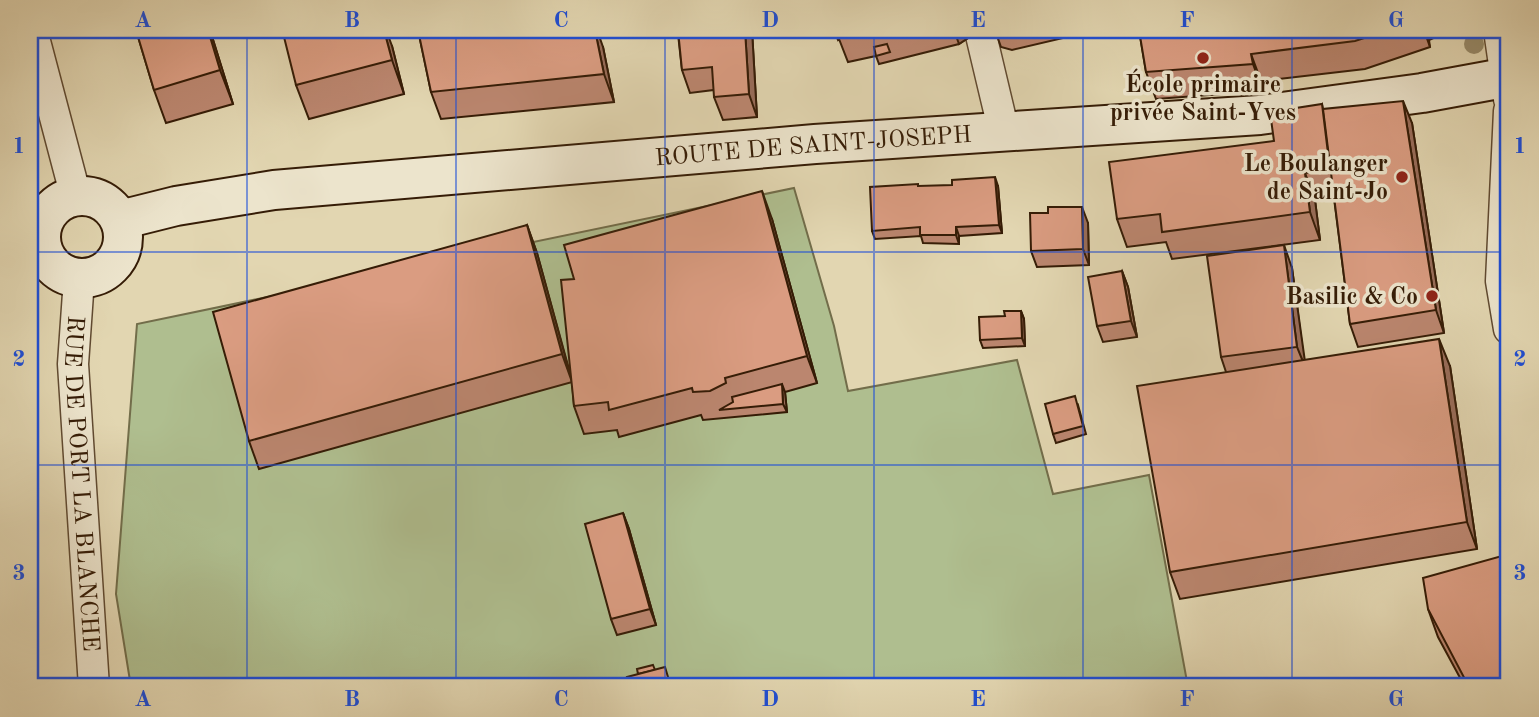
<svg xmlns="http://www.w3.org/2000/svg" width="1539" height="717" font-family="'Old Standard TT',serif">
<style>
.green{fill:#afbe8f;stroke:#726d4a;stroke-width:2}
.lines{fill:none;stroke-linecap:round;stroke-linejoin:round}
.street-casing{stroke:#604a31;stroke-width:33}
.secondary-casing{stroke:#351c06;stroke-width:42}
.street{stroke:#ece4cc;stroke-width:30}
.secondary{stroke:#ece4cc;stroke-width:38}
.tree{fill:#978b6a}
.wall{fill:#bb866f;stroke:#351c06;stroke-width:2}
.shaded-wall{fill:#996d5a;stroke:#351c06;stroke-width:2}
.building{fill:#da9c81;stroke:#351c06;stroke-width:2}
.grid{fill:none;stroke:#1d4ed8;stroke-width:2;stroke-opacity:0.55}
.poi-dot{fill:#8f2418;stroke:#ece4cc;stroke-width:2.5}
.labels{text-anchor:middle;stroke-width:7;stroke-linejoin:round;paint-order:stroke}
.poi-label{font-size:24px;font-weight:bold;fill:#351c06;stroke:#ece4cc;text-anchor:end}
.street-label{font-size:24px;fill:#351c06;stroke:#ece4cc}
.neatline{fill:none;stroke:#1d4ed8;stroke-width:2.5}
.grid-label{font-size:23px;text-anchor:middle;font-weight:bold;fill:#1d4ed8}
</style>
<rect width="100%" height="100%" fill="#e2d6b1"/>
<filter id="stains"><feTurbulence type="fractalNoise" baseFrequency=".00286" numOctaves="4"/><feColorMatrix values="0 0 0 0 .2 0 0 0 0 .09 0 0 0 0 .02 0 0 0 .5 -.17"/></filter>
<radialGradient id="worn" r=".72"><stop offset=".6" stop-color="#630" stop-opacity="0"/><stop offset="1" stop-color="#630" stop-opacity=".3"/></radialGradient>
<polygon class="green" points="794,188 834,326 848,391 1017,360 1053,494 1149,475 1188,687 131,687 116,594 137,324"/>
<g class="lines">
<g class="street-casing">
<g id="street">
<polyline points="32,30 76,197"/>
<polyline points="1499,30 1509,99"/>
<polyline points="980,31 1004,132"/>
<polyline points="1509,111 1501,281 1509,329"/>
<path id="s1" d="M79,279L73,364L94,687"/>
</g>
</g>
<g class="secondary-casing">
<g id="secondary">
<circle cx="82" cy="237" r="41"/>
<path id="s2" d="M120,220L176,206L274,190L815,144L1260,115L1422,93L1509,77"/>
</g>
</g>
<use href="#street" class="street"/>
<use href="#secondary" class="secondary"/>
</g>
<circle class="tree" cx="1474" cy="44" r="10"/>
<g class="wall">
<polygon points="136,30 210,30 233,104 166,123 154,90"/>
<polygon points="418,30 475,30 476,33 603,47 614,102 441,119 431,92"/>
<polygon points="669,30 752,30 757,117 723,120 714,97 714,90 690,93 682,70 678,34 671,34"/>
<polygon points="834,30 975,30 967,32 968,38 959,44 879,64 876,56 848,62 839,39 838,40"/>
<polygon points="995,30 1093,30 1093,31 1012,50 1001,47"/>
<polygon points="1139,30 1434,30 1436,37 1429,40 1430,47 1365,69 1261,81 1263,91 1156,99 1146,72"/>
<polygon points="392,46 404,94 309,119 296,85"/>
<polygon points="1322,104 1323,109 1412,123 1444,333 1358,347 1350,324 1334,198 1315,200 1320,240 1172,259 1166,242 1127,247 1117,219 1274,141"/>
<polygon points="919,186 998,186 1002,233 959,236 959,244 923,243 921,236 875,239 872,231"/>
<polygon points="1048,213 1088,223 1089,265 1037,267 1031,251"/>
<polygon points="772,219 817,383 785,392 787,412 703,420 701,415 619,437 617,430 584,434 574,406 572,382 259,469 249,441 527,225 537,253 572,380 574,279"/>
<polygon points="1292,268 1304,360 1450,366 1477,549 1180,599 1170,572 1226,372 1221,357"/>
<polygon points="1122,271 1128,287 1137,337 1103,342 1097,326"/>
<polygon points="1021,311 1024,319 1025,346 983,348 980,340 1005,316"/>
<polygon points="1078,405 1086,434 1056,443 1053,434"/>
<polygon points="623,513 629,529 656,625 617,635 611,619"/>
<polygon points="1428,609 1509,687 1465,687 1438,637"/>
</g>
<g class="shaded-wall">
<polygon points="208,30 210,30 233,104 220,70"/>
<polygon points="384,30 386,30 392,46 404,94 392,60"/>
<polygon points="595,30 597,30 603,47 614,102 604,74"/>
<polygon points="745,30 752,30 757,117 749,94"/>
<polygon points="954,30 966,30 968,38 959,44"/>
<polygon points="1424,30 1425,30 1430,47"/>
<polygon points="1251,54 1261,81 1263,91 1253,64"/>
<polygon points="1403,101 1412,123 1444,333 1436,310"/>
<polygon points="1305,173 1315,200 1320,240 1310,212"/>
<polygon points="995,177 998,186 1002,233 999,225"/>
<polygon points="762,191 772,219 817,383 807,356"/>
<polygon points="1082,207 1088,223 1089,265 1083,249"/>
<polygon points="527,225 537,253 572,382 562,354"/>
<polygon points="956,227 959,236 959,244 956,235"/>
<polygon points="1284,245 1292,268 1306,369 1297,347"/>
<polygon points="1122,271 1128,287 1137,337 1131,321"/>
<polygon points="1021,311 1024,319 1025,346 1022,338"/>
<polygon points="1439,339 1450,366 1477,549 1467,522"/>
<polygon points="782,384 785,392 787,412 783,404"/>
<polygon points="623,513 629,529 656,625 650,609"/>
</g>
<g class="building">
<polygon points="136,30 208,30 220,70 154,90"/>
<polygon points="313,30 384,30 392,60 296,85 284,37"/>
<polygon points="418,30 471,30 472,33 504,30 595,30 604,74 431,92"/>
<polygon points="678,30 745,30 749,94 714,97 712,67 682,70"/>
<polygon points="836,30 859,30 838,35"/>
<polygon points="882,30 896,30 883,33"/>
<polygon points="1139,30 1389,30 1355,41 1251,54 1253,64 1146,72"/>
<polygon points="887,44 890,52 876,56 874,47"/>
<polygon points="1403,101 1436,310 1350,324 1323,109"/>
<polygon points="1322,104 1330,170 1305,173 1310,212 1162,232 1160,214 1117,219 1109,162 1274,141 1270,112"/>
<polygon points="995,177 999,225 956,227 956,235 920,235 920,227 872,231 870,187 918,184 918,186 952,185 952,180"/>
<polygon points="762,191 807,356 725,378 726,383 710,391 693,392 692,388 609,410 608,402 574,406 561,280 574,279 564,245"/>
<polygon points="1048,207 1082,207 1083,249 1031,251 1030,213 1048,213"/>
<polygon points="527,225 562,354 249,441 213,312"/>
<polygon points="1284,245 1297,347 1221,357 1207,256"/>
<polygon points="1122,271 1131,321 1097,326 1088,277"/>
<polygon points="1004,311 1021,311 1022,338 980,340 979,317 1005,316"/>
<polygon points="1439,339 1467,522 1170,572 1137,386"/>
<polygon points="782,384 783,404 719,410 733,402 732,397"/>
<polygon points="1075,396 1083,426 1053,434 1045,404"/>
<polygon points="623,513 650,609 611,619 585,524"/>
<polygon points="1509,554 1509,687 1469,687 1428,609 1423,578"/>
<polygon points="653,665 655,670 638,674 637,669"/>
<polygon points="665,667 671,687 630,687 627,677"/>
</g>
<path class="grid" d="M247,30V687M456,30V687M665,30V687M874,30V687M1083,30V687M1292,30V687M30,252H1509M30,465H1509"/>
<g class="poi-dot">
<circle cx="1203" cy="58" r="7"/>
<circle cx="1402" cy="177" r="7"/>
<circle cx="1432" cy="296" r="7"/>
</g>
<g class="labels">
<g class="poi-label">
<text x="1203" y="92" text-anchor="middle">École primaire<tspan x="1203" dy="28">privée Saint-Yves</tspan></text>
<text x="1388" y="171">Le Boulanger<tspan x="1388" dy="28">de Saint-Jo</tspan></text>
<text x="1418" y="304">Basilic &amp; Co</text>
</g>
<g class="street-label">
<text dy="8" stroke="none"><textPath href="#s2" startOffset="698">ROUTE DE SAINT-JOSEPH</textPath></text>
<text dy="8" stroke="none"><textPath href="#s1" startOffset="205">RUE DE PORT LA BLANCHE</textPath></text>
</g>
</g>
<rect width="1539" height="717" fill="none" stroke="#e2d6b1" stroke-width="77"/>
<rect x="38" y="38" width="1462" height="640" class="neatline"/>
<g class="grid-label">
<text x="143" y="27">A</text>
<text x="352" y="27">B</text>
<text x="561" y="27">C</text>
<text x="770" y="27">D</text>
<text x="978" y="27">E</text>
<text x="1187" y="27">F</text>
<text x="1396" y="27">G</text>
<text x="19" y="153">1</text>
<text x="1520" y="153">1</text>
<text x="19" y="366">2</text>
<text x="1520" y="366">2</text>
<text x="19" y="580">3</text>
<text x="1520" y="580">3</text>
<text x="143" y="706">A</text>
<text x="352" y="706">B</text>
<text x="561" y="706">C</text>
<text x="770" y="706">D</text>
<text x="978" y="706">E</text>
<text x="1187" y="706">F</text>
<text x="1396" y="706">G</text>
</g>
<rect width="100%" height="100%" filter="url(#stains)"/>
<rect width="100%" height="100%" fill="url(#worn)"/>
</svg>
